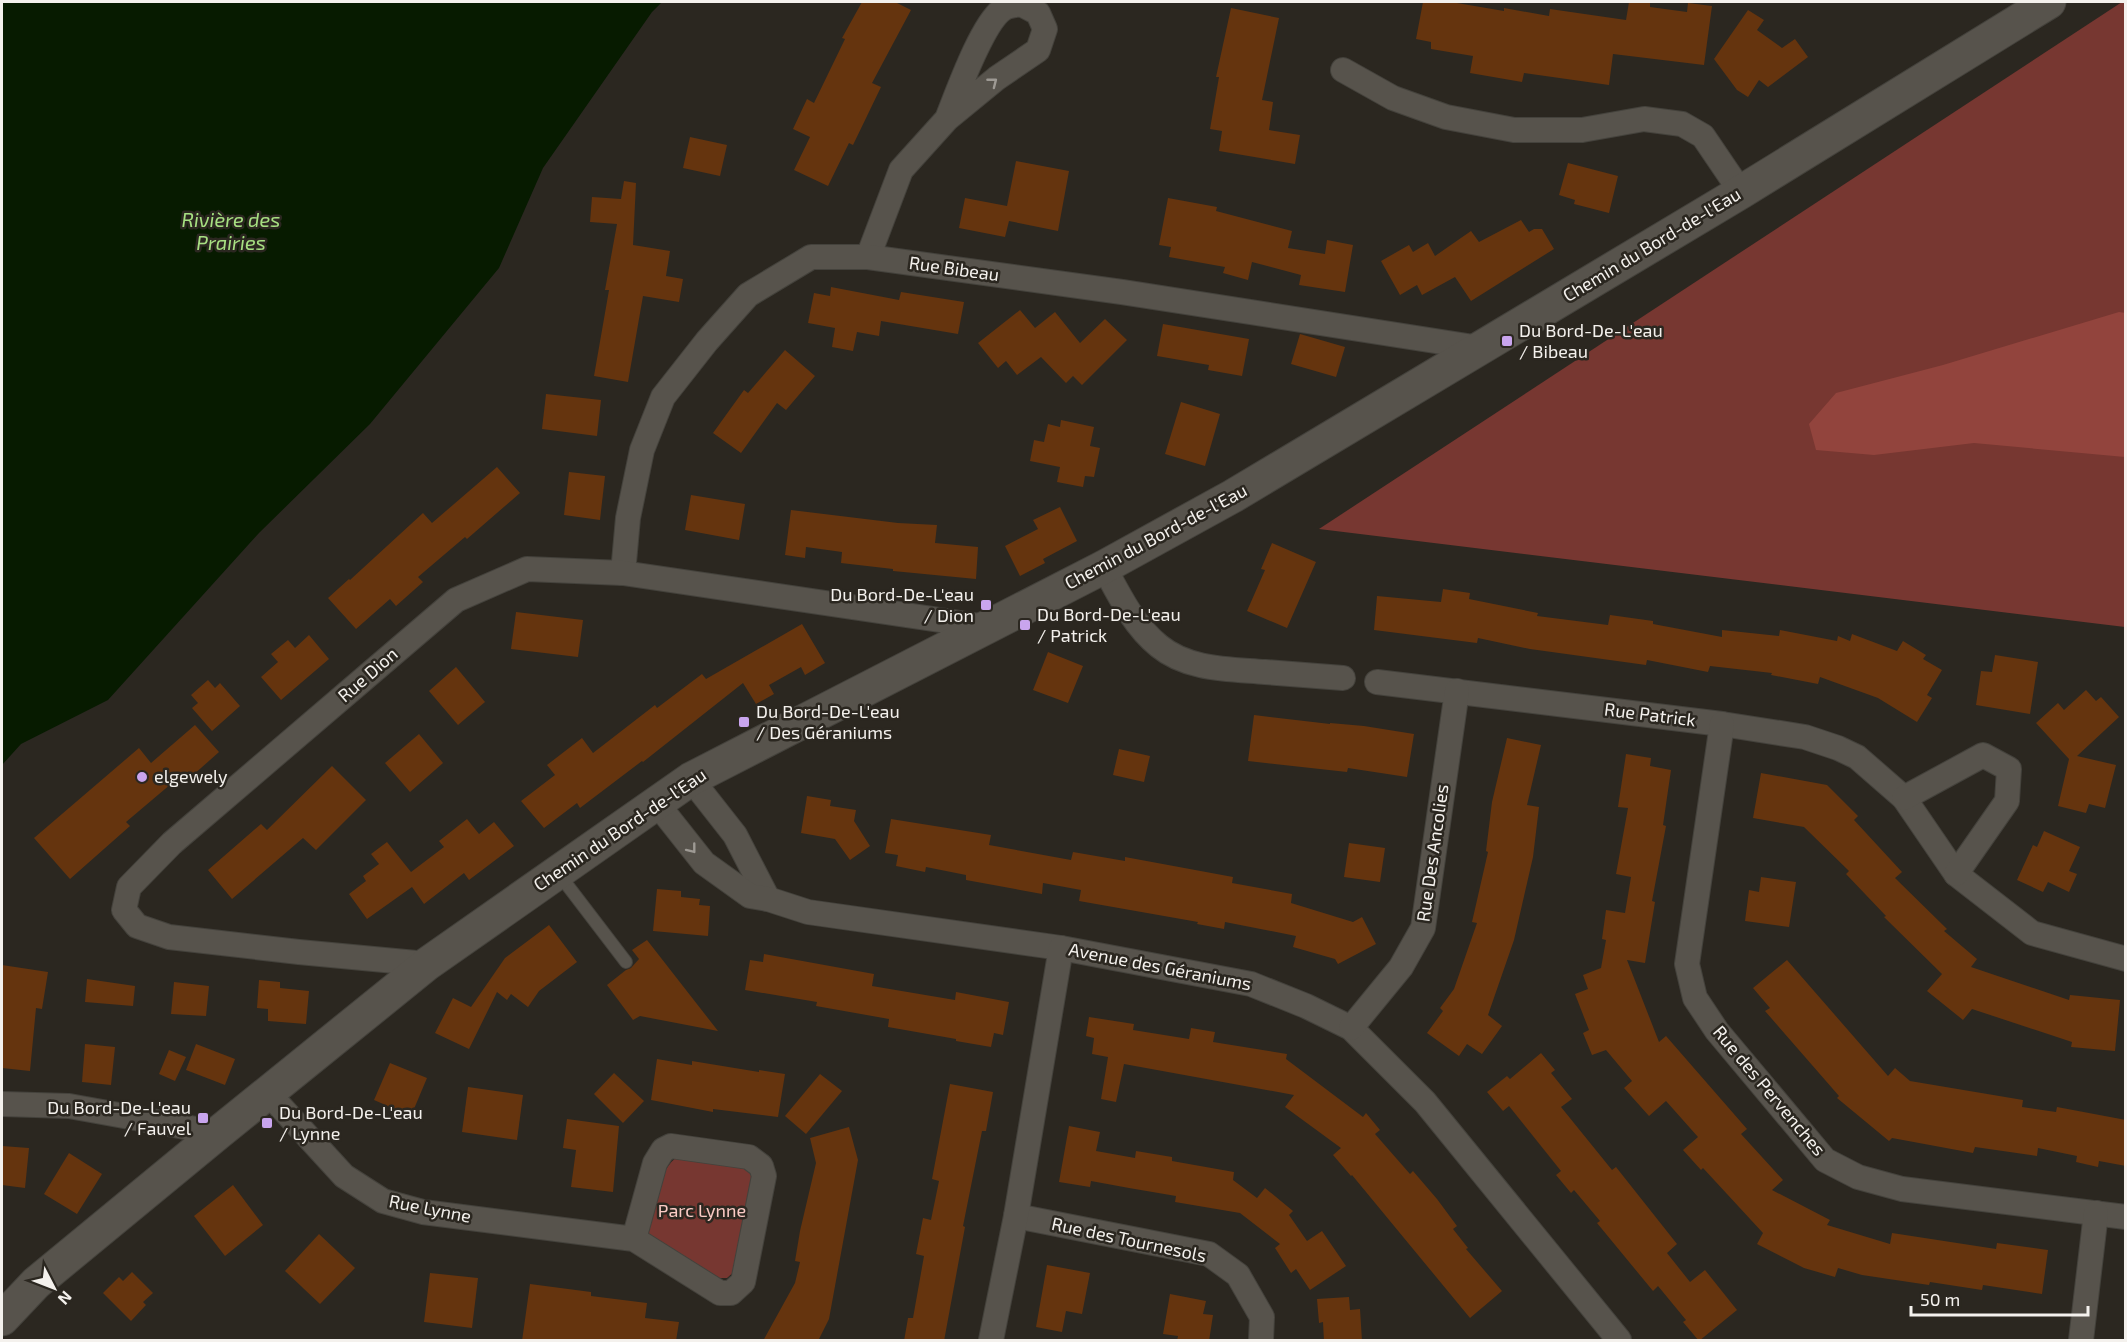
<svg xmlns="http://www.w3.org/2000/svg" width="2127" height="1342" font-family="'Exo 2',sans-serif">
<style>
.green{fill:#773731}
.forest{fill:#92443d}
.water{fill:#071b00}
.building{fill:#65340e}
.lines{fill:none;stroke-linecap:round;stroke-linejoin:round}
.lane-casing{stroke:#44423c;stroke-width:14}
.street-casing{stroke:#44423c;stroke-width:26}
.secondary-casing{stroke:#44423c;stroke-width:35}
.lane{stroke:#57534c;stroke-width:12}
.street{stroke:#57534c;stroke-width:24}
.secondary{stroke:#57534c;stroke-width:33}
.oneway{stroke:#9e9a94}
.poi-dot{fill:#c9a5ee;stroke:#2b2720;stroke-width:2}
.labels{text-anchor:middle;stroke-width:5;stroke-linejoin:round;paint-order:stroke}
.street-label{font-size:18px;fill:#f4f1ed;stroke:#2b2720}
.poi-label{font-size:18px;fill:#f4f1ed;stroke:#2b2720;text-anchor:start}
.park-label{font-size:18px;fill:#fbcbc5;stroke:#2b2720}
.water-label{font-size:20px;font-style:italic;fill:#a7e082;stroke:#2b2720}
</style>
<rect width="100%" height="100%" fill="#2b2720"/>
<g class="green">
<polygon points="2122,2 2125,2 2125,627 1319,529"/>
<path d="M678,1157L742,1166L751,1173L755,1181L737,1269L727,1278H718L646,1233C652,1213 659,1166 678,1157Z"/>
</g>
<polygon class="forest" points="2119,312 2126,313 2125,457 1974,443 1874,455 1816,450 1809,424 1836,393 1943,365"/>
<polygon class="water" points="2,2 662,2 652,12 543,168 499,268 370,424 259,533 108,700 21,744 2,765"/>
<g class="building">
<polygon points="862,2 895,2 911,10 872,83 881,87 853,145 849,143 828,186 794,170 810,137 793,129 807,99 814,103 845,39 842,38"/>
<polygon points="1423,2 1451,2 1504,11 1504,8 1549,16 1550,9 1626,20 1629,2 1650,2 1650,7 1687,12 1688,3 1712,6 1704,65 1613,54 1609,85 1524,73 1522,82 1470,73 1473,56 1431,49 1431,42 1416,39"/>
<polygon points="1231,8 1279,18 1262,100 1273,102 1269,130 1300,135 1295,164 1219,151 1222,131 1210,129 1219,77 1216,77"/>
<polygon points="1748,10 1764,20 1757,30 1782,48 1795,39 1808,57 1768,87 1759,80 1748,97 1737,90 1714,59"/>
<polygon points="690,137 727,145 720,176 683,168"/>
<polygon points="1016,161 1069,171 1058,231 1009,221 1005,237 959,228 965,198 1007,206"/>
<polygon points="1568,163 1618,176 1609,213 1574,204 1575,200 1559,195"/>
<polygon points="624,181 636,183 633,245 670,251 666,276 683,279 679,302 643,296 628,382 594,376 609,290 605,290 617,224 590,222 592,197 621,199"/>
<polygon points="1168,198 1217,207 1216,211 1292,231 1288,248 1325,254 1327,240 1353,245 1345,292 1299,285 1301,275 1252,262 1248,280 1223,273 1225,267 1169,257 1171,247 1159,245"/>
<polygon points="1521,220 1529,232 1534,229 1542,229 1554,249 1471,301 1455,277 1422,295 1417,285 1400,295 1381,261 1409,245 1413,252 1428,243 1435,256 1471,231 1479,242"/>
<polygon points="831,287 899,300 901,292 964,302 958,334 881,321 879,336 857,332 853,351 832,347 835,328 808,323 814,293 830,296"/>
<polygon points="1020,310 1035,328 1055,312 1080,343 1105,319 1127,340 1082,385 1073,376 1066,383 1041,357 1017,375 1006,361 998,368 978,343"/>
<polygon points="1163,324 1249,339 1242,376 1208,370 1209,365 1157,356"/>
<polygon points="1300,334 1345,347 1336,377 1291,364"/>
<polygon points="785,350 815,376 786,410 777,403 741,453 713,433 744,390 748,393"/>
<polygon points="546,394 601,400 597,436 542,429"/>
<polygon points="1181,402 1220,414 1205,466 1165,454"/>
<polygon points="1061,420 1094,427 1090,446 1100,448 1094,477 1085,476 1083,487 1057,482 1060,467 1030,461 1034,440 1044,442 1048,424 1060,427"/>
<polygon points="497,467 520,493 467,539 465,537 418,577 423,582 396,606 390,599 356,629 328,598 349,579 350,580 423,513 432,523"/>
<polygon points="569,472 605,476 600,520 564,515"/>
<polygon points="691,495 745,504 739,540 685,530"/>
<polygon points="1060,507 1077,541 1043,559 1045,563 1020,576 1005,546 1038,529 1033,520"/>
<polygon points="791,510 898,523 937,525 935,543 978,547 976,579 893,571 893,569 841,563 842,552 806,547 805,558 785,555"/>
<polygon points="1272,543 1316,562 1287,628 1247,611 1265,570 1261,569"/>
<polygon points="1443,589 1470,593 1469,599 1538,613 1537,616 1608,625 1610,615 1653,621 1653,624 1722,637 1722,630 1779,636 1780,630 1837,641 1838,636 1850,641 1852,634 1897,651 1903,641 1926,655 1923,659 1942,670 1927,695 1932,698 1917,722 1878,698 1820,677 1818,684 1771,675 1772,673 1710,666 1708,672 1647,660 1646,665 1530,649 1478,638 1477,643 1374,630 1377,596 1441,602"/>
<polygon points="516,612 583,620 578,657 511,649"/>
<polygon points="802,624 825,663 805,675 801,667 769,685 774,694 756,704 743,683 643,762 642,761 580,808 577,803 544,828 521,801 555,775 547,765 582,738 593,753 655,705 657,708 702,674 706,679"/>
<polygon points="309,635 329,659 281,700 261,677 278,662 271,654 288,640 295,648"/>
<polygon points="1048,652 1083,666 1068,703 1033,690"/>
<polygon points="1995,655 2038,662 2030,714 1976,705 1981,671 1992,672"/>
<polygon points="456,667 485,702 458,725 429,691"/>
<polygon points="208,680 215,688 220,683 240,706 212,731 192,708 198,703 191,695"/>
<polygon points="2086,690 2096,701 2101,697 2119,717 2077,756 2116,765 2105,808 2089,804 2086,813 2058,806 2069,759 2036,723 2058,703 2064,710"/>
<polygon points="1254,715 1330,724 1330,723 1364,726 1414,734 1407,777 1348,768 1347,772 1248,761"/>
<polygon points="195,725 219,752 183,784 178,778 126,822 130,826 70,879 34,838 139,748 151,763"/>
<polygon points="419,734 443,763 410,792 385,763"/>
<polygon points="1507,738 1541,745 1527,805 1539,807 1533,857 1514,940 1488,1015 1502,1026 1482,1054 1467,1044 1459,1056 1427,1033 1443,1011 1440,1008 1454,989 1477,923 1472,922 1488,852 1486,851 1492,802"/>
<polygon points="1119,749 1150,756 1144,782 1113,775"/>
<polygon points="1626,754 1651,758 1650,766 1671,770 1663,825 1666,826 1652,901 1655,902 1645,963 1627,960 1659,1042 1666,1036 1747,1129 1741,1134 1783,1180 1772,1190 1830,1220 1827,1225 1890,1244 1892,1233 1996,1249 1997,1243 2048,1250 2042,1294 1983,1285 1982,1290 1930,1282 1929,1285 1862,1275 1838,1268 1835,1277 1804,1268 1757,1244 1763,1233 1703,1168 1701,1170 1683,1150 1698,1137 1666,1101 1649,1116 1624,1088 1632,1081 1606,1050 1592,1055 1583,1033 1589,1030 1575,994 1588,989 1583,975 1601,968 1606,940 1602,939 1606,910 1625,913 1631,877 1616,874 1628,808 1618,807"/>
<polygon points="332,766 366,800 316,850 303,838 232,899 208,870 261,824 267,830"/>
<polygon points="1761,773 1827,785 1858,816 1854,820 1902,872 1895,878 1947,929 1944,931 1977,959 1971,967 2069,1000 2070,995 2120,1000 2115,1051 2071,1047 2072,1042 1972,1009 1963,1020 1927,991 1942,974 1884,917 1886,916 1846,874 1849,871 1804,827 1753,818"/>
<polygon points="807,796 831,800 830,806 856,810 854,821 870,846 850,860 835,839 801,833"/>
<polygon points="467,819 479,834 494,822 514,846 469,880 464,873 424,904 412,887 367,919 349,894 366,881 363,876 379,864 371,854 387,842 411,872 444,847 439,841"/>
<polygon points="891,819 991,835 989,845 1071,860 1073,852 1125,861 1125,857 1233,877 1232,883 1292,894 1291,903 1353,922 1362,917 1376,944 1338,964 1335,959 1293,947 1296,936 1225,922 1224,929 1197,924 1198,922 1079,901 1081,890 1043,883 1042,894 966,880 966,875 926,867 925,872 896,866 898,855 885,853"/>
<polygon points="2044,831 2080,847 2069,871 2077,874 2069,892 2048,882 2043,892 2017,880 2033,845 2037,847"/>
<polygon points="1349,843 1385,848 1380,882 1344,877"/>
<polygon points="1761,877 1796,882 1789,927 1745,921 1749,890 1759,892"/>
<polygon points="657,889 681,891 681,897 700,899 699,905 710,906 708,936 653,931"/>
<polygon points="549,925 577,962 539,991 528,1007 511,994 507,1000 497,992 469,1049 435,1033 453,998 471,1007 505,958"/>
<polygon points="647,940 718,1031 640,1016 633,1020 607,985 626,970 631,968 639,959 632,950"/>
<polygon points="764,954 874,974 872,986 955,1000 956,992 1009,1002 1003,1035 994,1033 991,1047 956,1041 956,1039 888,1027 889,1019 816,1006 817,1002 745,990 750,960 763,962"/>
<polygon points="1787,960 1888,1076 1895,1068 1910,1081 2023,1100 2022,1107 2056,1112 2057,1107 2126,1120 2126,1166 2099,1161 2098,1167 2076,1162 2077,1156 2038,1148 2037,1156 1975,1147 1973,1153 1892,1138 1889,1141 1837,1098 1839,1096 1765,1011 1770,1008 1753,988"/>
<polygon points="2,965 48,972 42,1009 36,1008 30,1071 2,1068"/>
<polygon points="87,979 135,986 133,1006 85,1002"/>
<polygon points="259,980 280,982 280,988 309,991 306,1024 268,1021 268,1009 257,1008"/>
<polygon points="174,982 209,986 206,1016 171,1014"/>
<polygon points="1089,1017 1134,1024 1133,1030 1189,1039 1191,1028 1215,1032 1213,1042 1287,1054 1286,1059 1363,1117 1366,1113 1380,1130 1375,1134 1410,1174 1413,1171 1437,1199 1457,1226 1453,1229 1468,1248 1466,1249 1502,1291 1470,1318 1352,1175 1351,1176 1333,1155 1341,1148 1285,1107 1294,1095 1124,1064 1116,1102 1101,1099 1108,1057 1092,1054 1094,1038 1086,1036"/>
<polygon points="85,1044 115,1047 111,1085 82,1082"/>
<polygon points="196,1044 235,1059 225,1085 186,1070"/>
<polygon points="169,1050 186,1057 175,1081 159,1074"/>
<polygon points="1541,1053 1555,1070 1551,1073 1572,1099 1561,1107 1612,1170 1616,1167 1677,1244 1667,1253 1690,1282 1705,1270 1737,1310 1699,1341 1683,1322 1686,1320 1658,1286 1653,1291 1597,1223 1600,1221 1574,1190 1571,1193 1556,1175 1561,1171 1509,1106 1503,1111 1487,1092 1507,1076 1510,1079"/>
<polygon points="657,1059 692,1065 692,1061 759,1072 759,1070 785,1074 778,1117 713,1109 713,1112 651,1100"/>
<polygon points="390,1063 427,1078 411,1116 374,1100"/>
<polygon points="614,1073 644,1101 623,1123 594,1094"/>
<polygon points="820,1074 842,1091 806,1134 785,1116"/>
<polygon points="950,1084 993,1092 986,1131 982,1131 963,1226 965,1227 944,1341 904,1341 908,1318 913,1318 924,1256 916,1254 923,1218 931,1220 939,1181 932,1179"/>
<polygon points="468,1087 523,1095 517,1140 462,1132"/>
<polygon points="567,1119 619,1126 613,1192 571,1187 576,1150 563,1148"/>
<polygon points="1069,1126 1100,1132 1096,1151 1135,1158 1136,1151 1172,1157 1172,1161 1234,1172 1233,1180 1257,1198 1265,1188 1293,1211 1289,1215 1307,1241 1322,1231 1346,1266 1310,1290 1296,1269 1291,1273 1275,1248 1280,1244 1240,1213 1175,1202 1176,1196 1129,1188 1091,1181 1090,1187 1059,1182"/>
<polygon points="849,1127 858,1160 829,1319 818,1341 763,1341 795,1283 800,1262 795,1261 800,1231 816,1163 810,1138"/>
<polygon points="2,1146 29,1148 25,1188 2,1185"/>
<polygon points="69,1153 102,1174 77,1214 44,1194"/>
<polygon points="233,1185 263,1225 225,1256 194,1216"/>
<polygon points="319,1234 355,1268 320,1304 285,1271"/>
<polygon points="1047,1265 1090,1273 1082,1314 1066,1311 1062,1332 1036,1327"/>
<polygon points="132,1272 153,1293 143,1302 146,1305 131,1321 103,1293 119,1277 123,1281"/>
<polygon points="430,1273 478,1278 472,1328 424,1322"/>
<polygon points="530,1284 591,1292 591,1296 647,1303 645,1318 679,1322 676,1341 522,1341"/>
<polygon points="1170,1294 1206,1301 1203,1314 1213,1315 1209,1341 1177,1341 1178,1336 1163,1334"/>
<polygon points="1349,1297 1350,1310 1360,1309 1362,1341 1324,1341 1323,1322 1319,1323 1317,1299"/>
</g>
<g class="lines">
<g class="lane-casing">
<polyline id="lane" points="558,873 626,962"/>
</g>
<g class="street-casing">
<g id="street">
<polyline points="1343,70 1393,98 1446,117 1514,130 1582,130 1644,119 1682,124 1703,136 1741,192"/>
<path d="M868,257L901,170L947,119L997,78L1038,50L1045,29L1038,13L1021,4C1016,5 1007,6 1003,9C982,23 957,94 947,119"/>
<path d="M1104,567C1119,595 1134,626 1159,646C1188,670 1229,669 1265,672C1291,674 1317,676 1343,678"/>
<polyline points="623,573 628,518 642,450 663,397 707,341 748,295 811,257 868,257 1122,292 1480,348"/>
<polyline points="1377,682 1722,724 1805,737 1838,748 1857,757 1904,798 1956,874 2032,933 2126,959"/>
<polyline points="1722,724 1687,964 1695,998 1717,1031 1825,1160 1858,1177 1902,1189 2126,1217"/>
<polyline points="691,779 735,835 768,899"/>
<polyline points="1904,798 1983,755 2009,769 2007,801 1956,874"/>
<polyline points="659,801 666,815 704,863 750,896 768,899 808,912 1061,948 1251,984 1306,1006 1351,1028 1425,1102 1619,1340"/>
<polyline points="427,964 299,952 169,937 137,926 124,910 129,887 172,843 456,600 527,569 623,573 987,627"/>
<polyline points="1351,1028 1401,967 1423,928 1457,691"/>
<polyline points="268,1093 344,1176 383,1201 423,1212 634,1239 720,1293 731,1293 743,1282 764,1176 761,1166 749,1157 671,1146 663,1150 655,1163 634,1239"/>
<polyline points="2,1104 69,1106 218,1133"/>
<polyline points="1016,1216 1209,1254 1238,1275 1262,1317 1261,1340"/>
<polyline points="991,1340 1016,1216 1061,948"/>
<polyline points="2081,1340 2096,1213"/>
</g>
</g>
<g class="secondary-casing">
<polyline id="secondary" points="2,1319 36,1283 218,1133 427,964 691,779 1104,567 1233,496 1741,192 2049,2"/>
</g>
<use href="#lane" class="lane"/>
<use href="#street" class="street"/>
<use href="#secondary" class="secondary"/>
</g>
<defs><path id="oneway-chevron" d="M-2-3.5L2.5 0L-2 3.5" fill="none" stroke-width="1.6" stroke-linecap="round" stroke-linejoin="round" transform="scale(1.5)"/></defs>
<g class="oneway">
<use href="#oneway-chevron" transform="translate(993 82) rotate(-38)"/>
<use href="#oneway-chevron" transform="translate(692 849) rotate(52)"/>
</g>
<g class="poi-dot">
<rect x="1501" y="335" width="12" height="12" rx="3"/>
<rect x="980" y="599" width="12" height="12" rx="3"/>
<rect x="1019" y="619" width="12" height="12" rx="3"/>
<rect x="738" y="716" width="12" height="12" rx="3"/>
<circle cx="142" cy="777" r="6"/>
<rect x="197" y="1112" width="12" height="12" rx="3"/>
<rect x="261" y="1117" width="12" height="12" rx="3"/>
</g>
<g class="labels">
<g class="street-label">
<text transform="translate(1652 245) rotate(-31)" y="6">Chemin du Bord-de-l'Eau</text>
<text transform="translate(954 269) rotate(8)" y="6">Rue Bibeau</text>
<text transform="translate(1156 537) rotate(-28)" y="6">Chemin du Bord-de-l'Eau</text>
<text transform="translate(368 675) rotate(-41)" y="6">Rue Dion</text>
<text transform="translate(1650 715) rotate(7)" y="6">Rue Patrick</text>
<text transform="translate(620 830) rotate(-34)" y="6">Chemin du Bord-de-l'Eau</text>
<text transform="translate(1433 853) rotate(-82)" y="6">Rue Des Ancolies</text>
<text transform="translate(1160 967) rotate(11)" y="6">Avenue des Géraniums</text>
<text transform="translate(1769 1091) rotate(50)" y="6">Rue des Pervenches</text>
<text transform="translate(430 1209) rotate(11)" y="6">Rue Lynne</text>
<text transform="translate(1129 1240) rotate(12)" y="6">Rue des Tournesols</text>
</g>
<g class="poi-label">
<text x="1519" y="337">Du Bord-De-L'eau<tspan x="1519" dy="21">/ Bibeau</tspan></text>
<text x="974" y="601" text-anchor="end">Du Bord-De-L'eau<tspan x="974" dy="21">/ Dion</tspan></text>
<text x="1037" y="621">Du Bord-De-L'eau<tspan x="1037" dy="21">/ Patrick</tspan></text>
<text x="756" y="718">Du Bord-De-L'eau<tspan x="756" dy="21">/ Des Géraniums</tspan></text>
<text x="154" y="783">elgewely</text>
<text x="191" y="1114" text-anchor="end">Du Bord-De-L'eau<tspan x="191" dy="21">/ Fauvel</tspan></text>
<text x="279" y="1119">Du Bord-De-L'eau<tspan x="279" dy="21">/ Lynne</tspan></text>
</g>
<g class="park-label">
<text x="702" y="1217">Parc Lynne</text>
</g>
<g class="water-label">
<text x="231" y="227">Rivière des<tspan x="231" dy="23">Prairies</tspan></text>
</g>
</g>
<rect width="2127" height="1342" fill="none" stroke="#f4f1ed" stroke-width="6"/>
<g transform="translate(54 1288) rotate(132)" stroke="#2b2720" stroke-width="4.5" paint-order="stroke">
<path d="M0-4.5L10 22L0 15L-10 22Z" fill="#f4f1ed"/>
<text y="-9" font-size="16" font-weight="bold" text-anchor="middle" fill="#f4f1ed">N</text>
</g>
<path d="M1911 1306v9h177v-9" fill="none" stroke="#f4f1ed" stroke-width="3"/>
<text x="1920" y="1306" font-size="18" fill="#f4f1ed" stroke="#2b2720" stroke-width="4.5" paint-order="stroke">50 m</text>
</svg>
